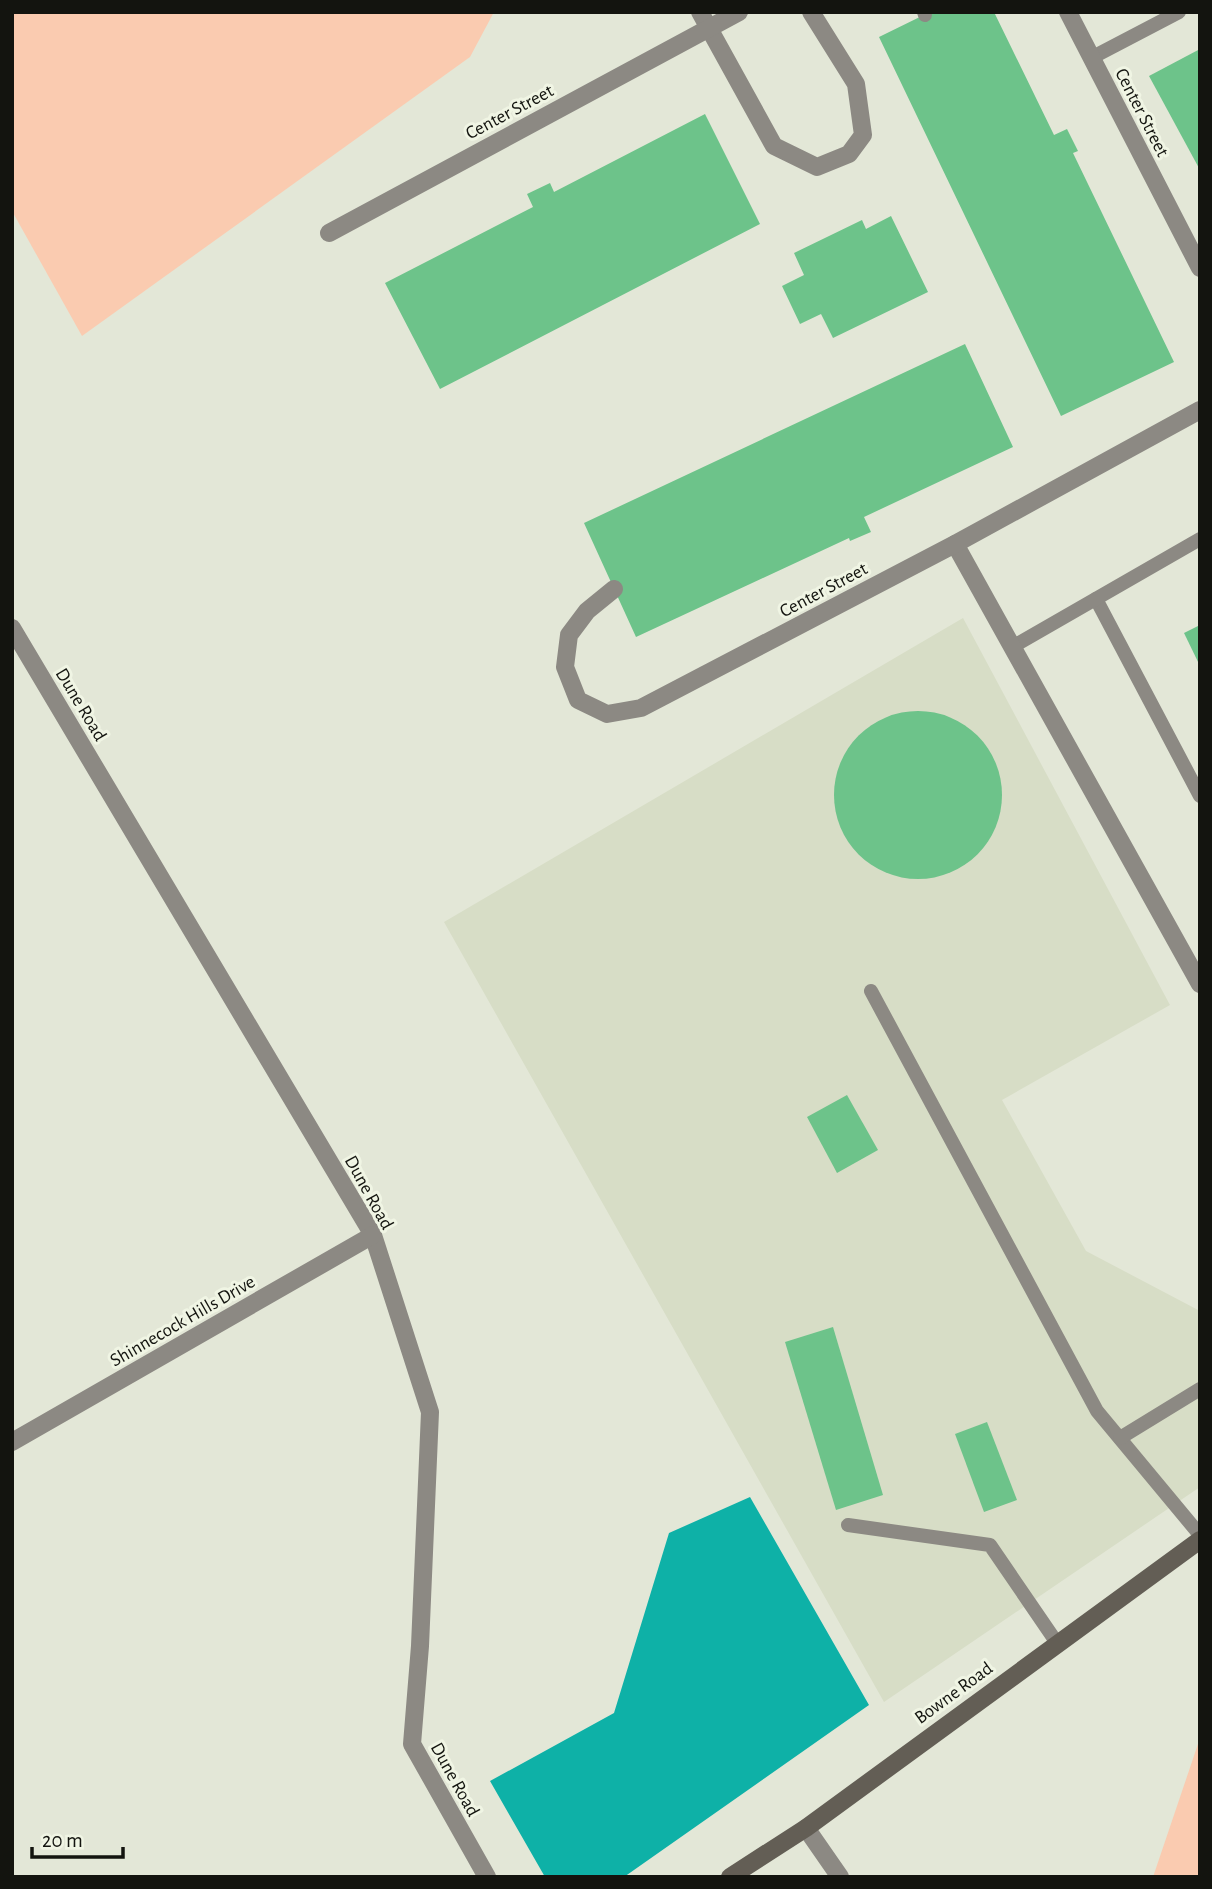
<svg xmlns="http://www.w3.org/2000/svg" width="1212" height="1889" font-family="'Alegreya Sans',sans-serif">
<style>
.built{fill:#d7ddc6}
.green{fill:#facbb0}
.water{fill:#0eb1a7}
.building{fill:#6dc38a}
.lines{fill:none;stroke-linecap:round;stroke-linejoin:round}
.lane{stroke:#8c8983;stroke-width:14}
.street{stroke:#8c8983;stroke-width:18}
.secondary{stroke:#635e55;stroke-width:18}
.labels{text-anchor:middle;stroke-width:6;stroke-linejoin:round;paint-order:stroke}
.street-label{font-size:19px;fill:#13140f;stroke:#f0f5e4}
</style>
<rect width="100%" height="100%" fill="#e3e7d7"/>
<polygon class="built" points="963,618 1170,1005 1002,1100 1086,1251 1200,1311 1200,1487 884,1702 444,922"/>
<g class="green">
<polygon points="12,12 494,12 470,57 82,336 12,211"/>
<polygon points="1199,1741 1200,1877 1153,1877"/>
</g>
<polygon class="water" points="750,1497 869,1705 624,1877 545,1877 490,1781 614,1713 669,1533"/>
<g class="building">
<polygon points="930,12 994,12 1054,135 1067,129 1078,151 1073,153 1174,362 1061,416 879,37"/>
<polygon points="1200,49 1200,170 1149,76"/>
<polygon points="705,114 760,224 440,389 385,283 533,207 527,194 550,183 554,192"/>
<polygon points="891,216 928,292 833,338 821,314 800,324 782,286 804,275 794,253 862,220 866,229"/>
<polygon points="965,344 1013,447 864,517 871,532 850,541 849,538 636,637 584,523"/>
<polygon points="1200,625 1200,666 1184,633"/>
<circle cx="918" cy="795" r="84"/>
<polygon points="847,1095 878,1150 837,1173 807,1117"/>
<polygon points="833,1327 883,1495 836,1510 785,1342"/>
<polygon points="987,1422 1017,1500 984,1512 955,1434"/>
</g>
<g class="lines">
<g class="lane">
<polyline points="924,12 925,15"/>
<polyline points="1091,58 1179,12"/>
<polyline points="1096,599 1200,796"/>
<polyline points="1012,647 1200,539"/>
<polyline points="871,991 1097,1411 1200,1535"/>
<polyline points="1120,1438 1200,1389"/>
<polyline points="848,1525 990,1545 1057,1643"/>
</g>
<g class="street">
<polyline points="700,12 774,146 817,167 849,154 863,135 856,84 811,12"/>
<polyline points="1068,12 1200,268"/>
<polyline points="329,233 739,12"/>
<polyline points="955,544 1200,984"/>
<polyline points="614,589 587,611 569,635 565,667 578,700 607,714 641,708 955,544 1200,410"/>
<polyline points="12,628 373,1235 430,1412 420,1646 412,1744 487,1877"/>
<polyline points="12,1442 373,1235"/>
<polyline points="806,1828 840,1877"/>
</g>
<polyline class="secondary" points="730,1877 806,1828 1200,1540"/>
</g>
<g class="labels">
<g class="street-label">
<text transform="translate(509 111) rotate(-28)" y="7">Center Street</text>
<text transform="translate(1143 112) rotate(63)" y="7">Center Street</text>
<text transform="translate(823 589) rotate(-28)" y="7">Center Street</text>
<text transform="translate(82 704) rotate(59)" y="7">Dune Road</text>
<text transform="translate(370 1192) rotate(61)" y="7">Dune Road</text>
<text transform="translate(182 1320) rotate(-30)" y="7">Shinnecock Hills Drive</text>
<text transform="translate(953 1692) rotate(-36)" y="7">Bowne Road</text>
<text transform="translate(456 1779) rotate(61)" y="7">Dune Road</text>
</g>
</g>
<rect width="1212" height="1889" fill="none" stroke="#13140f" stroke-width="28"/>
<path d="M32 1847v10h91v-10" fill="none" stroke="#13140f" stroke-width="3.5"/>
<text x="42" y="1847" font-size="21" fill="#13140f" stroke="#f0f5e4" stroke-width="5" paint-order="stroke">20 m</text>
</svg>
